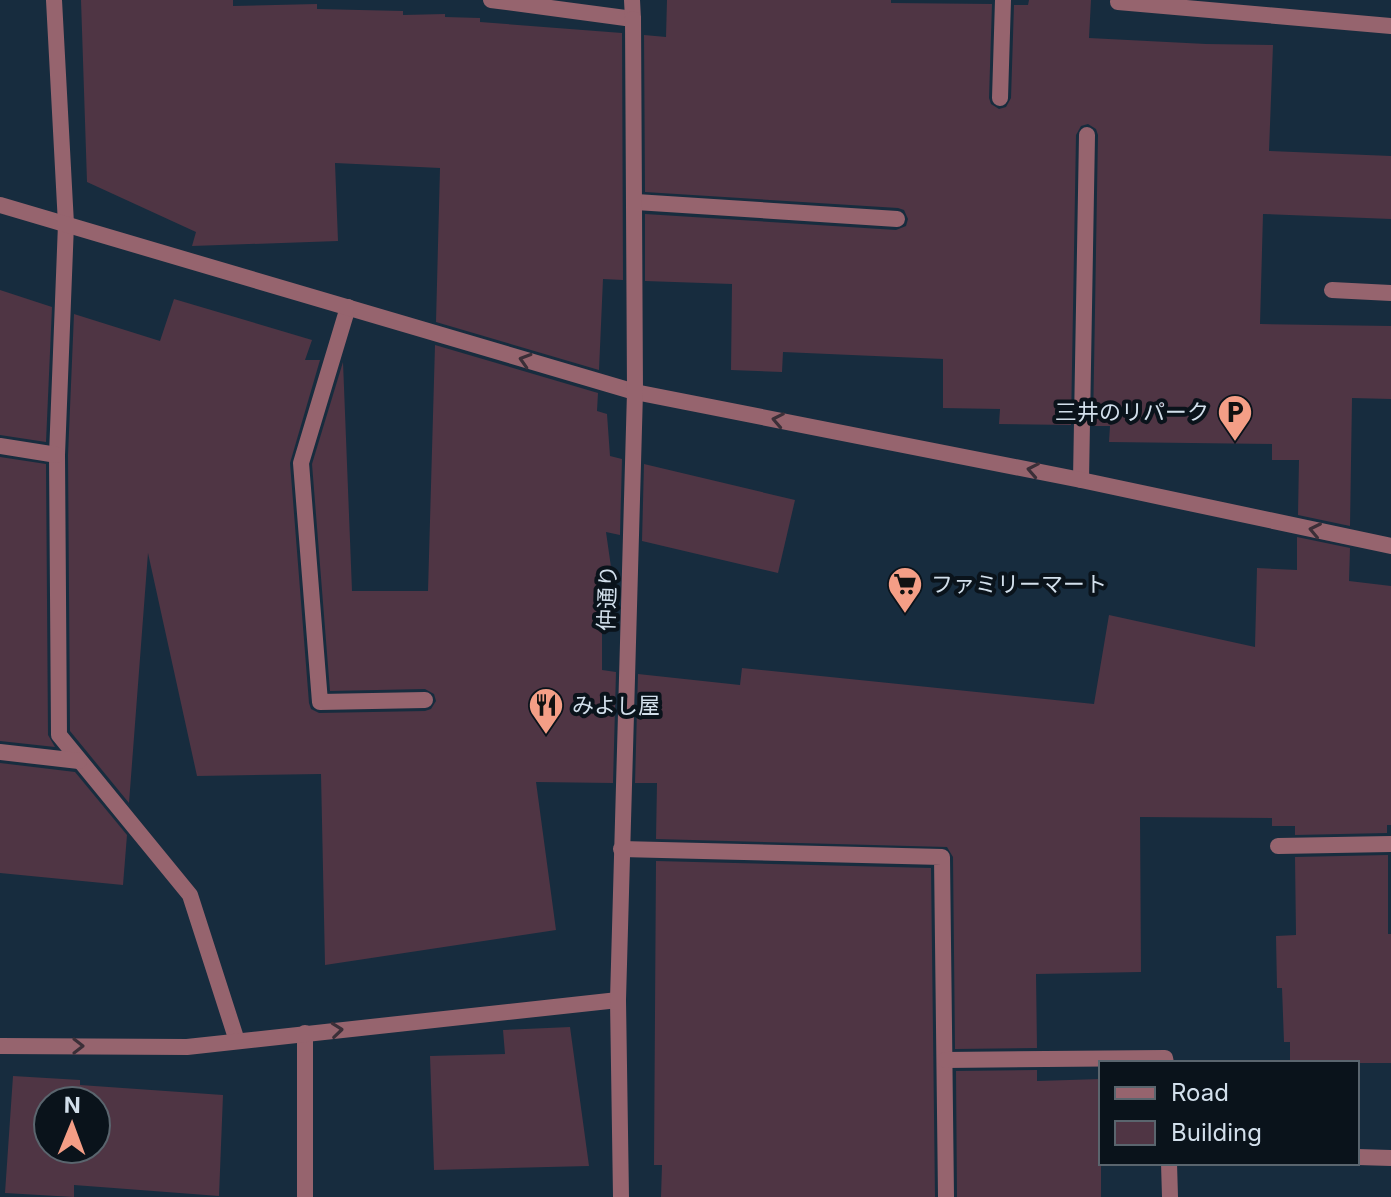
<svg xmlns="http://www.w3.org/2000/svg" width="1391" height="1197" font-family="Inter,'Noto Sans JP',sans-serif">
<style>
.building{fill:#4f3544;fill-rule:evenodd}
.lines{fill:none;stroke-linecap:round;stroke-linejoin:round}
.service{stroke:#96646e;stroke-width:16}
.minor{stroke:#96646e;stroke-width:16}
.tertiary{stroke:#96646e;stroke-width:16}
.oneway{stroke:#3b2f38}
.labels{text-anchor:middle;stroke-width:8;stroke-linejoin:round;paint-order:stroke}
.poi-label{font-size:22px;fill:#d2dfeb;stroke:#0a131b;text-anchor:start}
.street-label{font-size:22px;fill:#d2dfeb;stroke:#0a131b}
</style>
<rect width="100%" height="100%" fill="#172c3e"/>
<g class="building">
<polygon points="81,0 233,0 233,6 317,4 317,9 403,11 403,15 445,14 445,17 480,18 480,22 622,33 623,280 603,279 599,370 436,322 440,168 335,163 338,241 192,246 196,232 87,182"/>
<polygon points="667,0 891,0 891,3 992,4 989,98 991,104 999,109 1006,107 1011,98 1014,5 1028,5 1029,0 1091,0 1089,38 1206,44 1273,45 1269,151 1391,156 1391,219 1263,214 1260,324 1391,326 1391,399 1352,398 1350,526 1298,515 1299,460 1272,460 1272,444 1109,442 1110,426 1093,426 1098,135 1096,129 1088,124 1081,126 1076,135 1071,425 999,424 1000,409 943,408 943,359 783,352 782,372 731,370 732,284 645,281 645,214 896,230 906,226 908,219 904,210 898,208 645,192 644,35 666,37"/>
<polygon points="0,290 52,307 46,442 0,435"/>
<polygon points="174,299 312,340 305,360 320,360 290,463 309,703 311,709 319,713 425,711 431,709 436,701 434,694 425,689 330,691 312,464 343,362 352,591 428,591 435,345 598,393 597,411 607,414 610,456 622,459 620,535 606,532 611,567 602,568 602,670 616,672 613,783 536,782 556,930 325,965 321,774 197,776 148,553 129,803 70,731 68,455 74,314 160,341"/>
<polygon points="0,457 46,464 48,735 55,747 0,741"/>
<polygon points="644,464 795,500 778,573 642,541"/>
<polygon points="1297,537 1350,548 1349,581 1391,586 1391,825 1387,825 1387,833 1295,835 1295,826 1272,826 1272,818 1140,817 1141,972 1036,974 1037,1048 955,1049 953,857 947,847 656,839 657,783 635,783 638,674 740,685 742,668 1094,704 1109,615 1255,647 1257,568 1297,570"/>
<polygon points="0,763 75,772 127,835 123,885 0,873"/>
<polygon points="1388,855 1388,934 1391,934 1391,1063 1290,1063 1290,1042 1284,1042 1282,988 1277,988 1276,936 1296,935 1295,857"/>
<polygon points="656,861 931,868 935,1197 661,1197 662,1165 654,1165"/>
<polygon points="570,1027 589,1166 434,1170 430,1056 505,1054 503,1030"/>
<polygon points="1037,1070 1037,1081 1101,1079 1101,1197 957,1197 956,1071"/>
<path d="M13,1076L80,1080V1085L223,1095L219,1196L74,1185V1197L5,1193ZM48,1101H96V1149H48Z"/>
</g>
<g class="lines">
<g class="service">
<polyline points="54,0 66,224 57,455 59,735 190,895 237,1041"/>
<polyline points="491,0 633,19"/>
<polyline points="1118,2 1391,26"/>
<polyline points="1000,98 1003,0"/>
<polyline points="636,202 897,219"/>
<polyline points="1332,290 1391,293"/>
<polyline points="348,307 301,463 320,702 425,700"/>
<polyline points="0,446 57,455"/>
<polyline points="1081,480 1087,135"/>
<polyline points="0,752 79,761"/>
<polyline points="1278,846 1391,844"/>
<polyline points="621,849 942,857 946,1197"/>
<polyline points="945,1060 1165,1058 1166,1063"/>
<polyline points="1357,1157 1391,1158"/>
<polyline points="1169,1163 1170,1197"/>
<polyline points="305,1197 305,1033"/>
</g>
<g class="minor">
<polyline points="632,0 633,19"/>
<polyline points="0,205 635,392 1081,480 1391,546"/>
<polyline points="0,1046 187,1047 618,1000"/>
</g>
<polyline class="tertiary" points="621,1197 618,1000 635,392 633,19"/>
</g>
<defs><path id="oneway-chevron" d="M-2-3.5L2.5 0L-2 3.5" fill="none" stroke-width="1.6" stroke-linecap="round" stroke-linejoin="round" transform="scale(2)"/></defs>
<g class="oneway">
<use href="#oneway-chevron" transform="translate(525 360) rotate(-163)"/>
<use href="#oneway-chevron" transform="translate(778 420) rotate(-169)"/>
<use href="#oneway-chevron" transform="translate(1033 470) rotate(-169)"/>
<use href="#oneway-chevron" transform="translate(1315 530) rotate(-168)"/>
<use href="#oneway-chevron" transform="translate(337 1030) rotate(-6)"/>
<use href="#oneway-chevron" transform="translate(78 1046)"/>
</g>
<defs>
<g id="parking-pin" transform="scale(1.8)"><path d="M0 17L-7.5 6A9.5 9.5 0 1 1 7.5 6Z" fill="#f49e86" stroke="#0a131b"/><path d="M-3.5-5.5H1a3.5 3.5 0 0 1 0 7H-1V5.5H-3.5ZM-1-3.4V-.6H.8a1.4 1.4 0 0 0 0-2.8Z" fill="#111"/></g>
<g id="supermarket-pin" transform="scale(1.8)"><path d="M0 17L-7.5 6A9.5 9.5 0 1 1 7.5 6Z" fill="#f49e86" stroke="#0a131b"/><path d="M-6-5.5h2.5l.6 2H6L4.5 2H-2.5L-4.4-4H-6ZM-1.5 3.2a1.3 1.3 0 1 0 .1 0ZM3 3.2a1.3 1.3 0 1 0 .1 0Z" fill="#111"/></g>
<g id="restaurant-pin" transform="scale(1.8)"><path d="M0 17L-7.5 6A9.5 9.5 0 1 1 7.5 6Z" fill="#f49e86" stroke="#0a131b"/><path d="M-5-6h1v4h1v-4h1v4h1v-4h1v5L-1.5 .5V6h-2V.5L-5-1ZM5-6V6H3V1.5H1.5Q1.5-4 5-6Z" fill="#111"/></g>
</defs>
<g fill-rule="evenodd">
<use href="#parking-pin" x="1235" y="412"/>
<use href="#supermarket-pin" x="905" y="584"/>
<use href="#restaurant-pin" x="546" y="705"/>
</g>
<g class="labels">
<g class="poi-label">
<text x="1209" y="420" text-anchor="end">三井のリパーク</text>
<text x="931" y="592">ファミリーマート</text>
<text x="572" y="713">みよし屋</text>
</g>
<g class="street-label">
<text transform="translate(607 598) rotate(-88)" y="8">仲通り</text>
</g>
</g>
<rect x="1099" y="1061" width="260" height="104" fill="#0a131b" stroke="#5a656e" stroke-width="2"/>
<rect x="1115" y="1087" width="40" height="12" fill="#96646e" stroke="#5a656e" stroke-width="2"/>
<text x="1171" y="1101" font-size="24" fill="#d2dfeb">Road</text>
<rect x="1115" y="1121" width="40" height="24" fill="#4f3544" stroke="#5a656e" stroke-width="2"/>
<text x="1171" y="1141" font-size="24" fill="#d2dfeb">Building</text>
<g transform="translate(72 1125) rotate(1)"><circle r="38" fill="#0a131b" stroke="#5a656e" stroke-width="2"/>
<path d="M0-6L14 30L0 20L-14 30Z" fill="#f49e86"/>
<text y="-12" font-size="22" font-weight="bold" text-anchor="middle" fill="#d2dfeb">N</text>
</g>
</svg>
